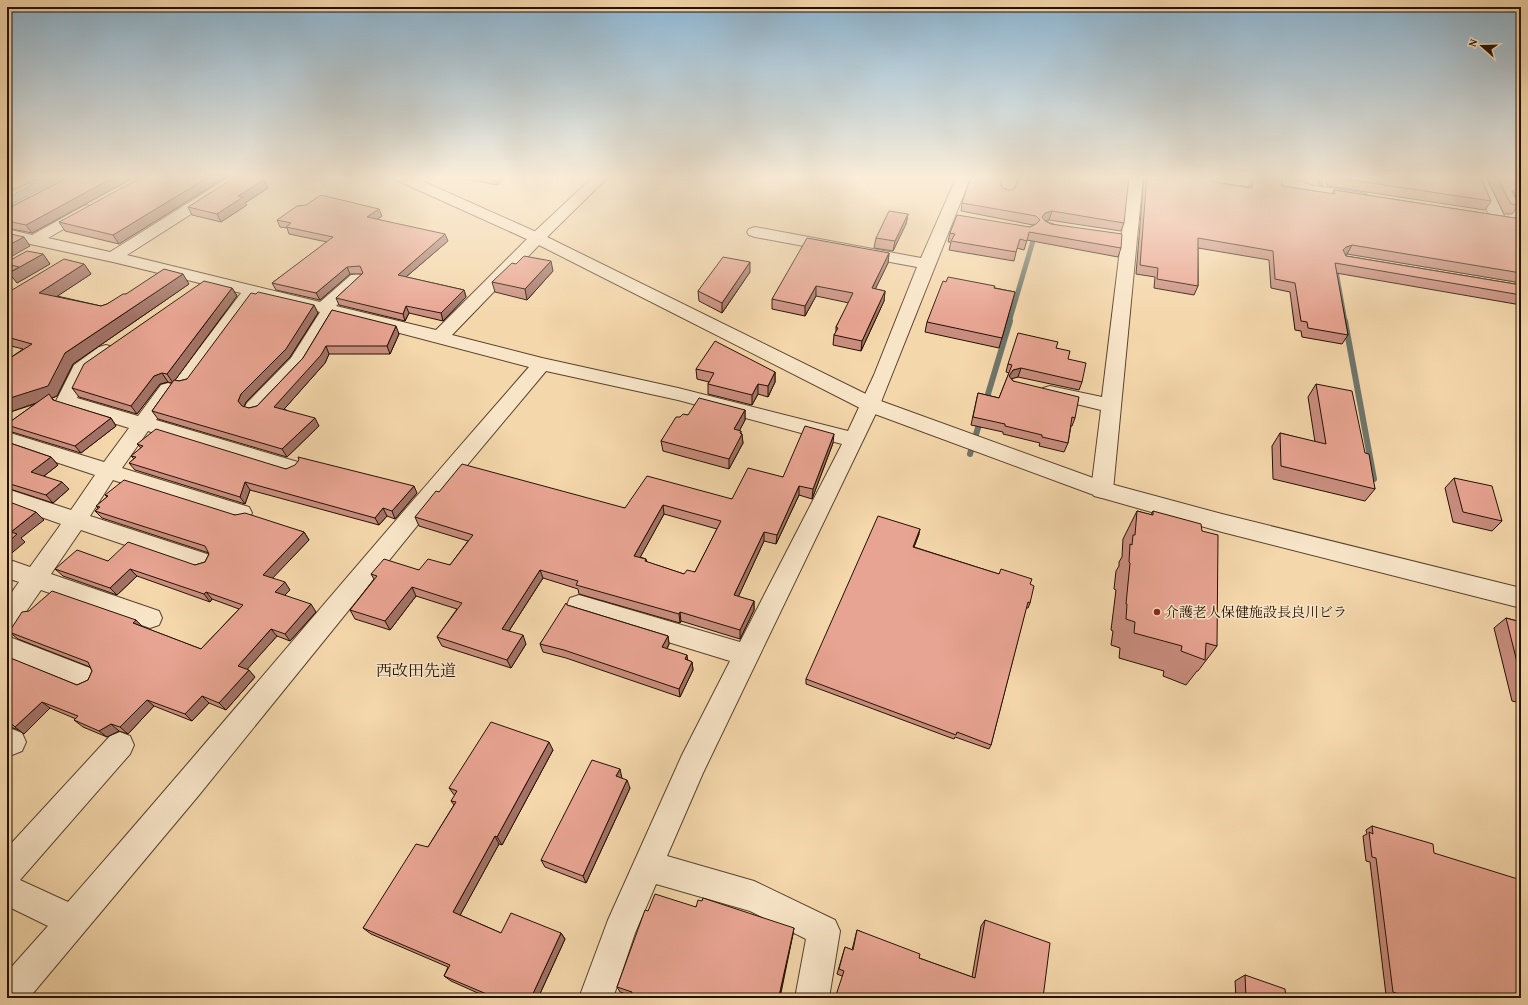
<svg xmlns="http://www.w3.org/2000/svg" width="1528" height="1005" font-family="'Gentium Book Plus','Noto Serif JP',serif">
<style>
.water{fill:#9fb7b2;stroke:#6e756b}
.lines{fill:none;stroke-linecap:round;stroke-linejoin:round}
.stream-far1{stroke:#6e756b;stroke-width:5}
.stream{stroke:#6e756b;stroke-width:6}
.minor-casing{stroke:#59422c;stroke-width:2}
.tertiary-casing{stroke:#59422c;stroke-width:2}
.minor{fill:#f8e5c8;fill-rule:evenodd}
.tertiary{fill:#f8e5c8;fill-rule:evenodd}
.wall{fill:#c88d7e;stroke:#251101;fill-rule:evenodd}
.shaded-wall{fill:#a27366;stroke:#251101}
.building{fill:#e8a492;stroke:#251101;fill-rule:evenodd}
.poi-dot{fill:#8f2418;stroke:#f8e5c8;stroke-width:1.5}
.labels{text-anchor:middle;stroke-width:3;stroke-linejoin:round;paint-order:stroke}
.poi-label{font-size:14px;fill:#251101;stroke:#f8e5c8;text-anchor:start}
.quarter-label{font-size:16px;fill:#251101;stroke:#f8e5c8}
</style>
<rect width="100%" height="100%" fill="#f4d7ab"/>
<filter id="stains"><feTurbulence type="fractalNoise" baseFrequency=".005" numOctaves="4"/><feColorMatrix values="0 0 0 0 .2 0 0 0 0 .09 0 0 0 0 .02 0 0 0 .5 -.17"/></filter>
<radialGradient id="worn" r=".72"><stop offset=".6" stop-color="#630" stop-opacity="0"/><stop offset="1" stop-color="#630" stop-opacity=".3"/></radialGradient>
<polygon class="water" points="48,176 65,176 7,207 7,198"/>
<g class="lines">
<g class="stream-far1">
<polyline points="1319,176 1323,195"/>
<polyline points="1335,265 1345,322"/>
<polyline points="1009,322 1035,234"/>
</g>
<g class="stream">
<polyline points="1345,321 1374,479"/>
<polyline points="985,404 1010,321"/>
<polyline points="970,454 981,418"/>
</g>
<g class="minor-casing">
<g id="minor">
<path d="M231,176H248L246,179L127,255L320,302L351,275L357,274L363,275L365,279L336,306L436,330L531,235L594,176H609L543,241L452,335L542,358L678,388L848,431L874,375L917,267L755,237L749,235L747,232L749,229L755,227L921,258L957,176H971L879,407L703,773L667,856L754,881L835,920L840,931L829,998H795L806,939L750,911L656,884L635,933L613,998H579L608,920L682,755L730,661L570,612L567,605L570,598L579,595L740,642L842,444L678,400L546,371L438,500L199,795L29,998H7V972L48,926L7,906V848L110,736L120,732L130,736L134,745L130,754L20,880L68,902C223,725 374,543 529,367L335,316L306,365L261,413L254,415L247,413L244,408L247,403L291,358L320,312L256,297L191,386L184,388L177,386L174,382L241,293L113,262L7,239V229L32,235L82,207L87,205L92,207L95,210L92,213L48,238L110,252Z"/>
<polygon points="1005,176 1019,176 1012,196 1007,197 1002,196 1000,193"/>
<polygon points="1129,176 1143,176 1113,490 1110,496 1102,498 1094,496 1091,490 1101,410 1043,396 1040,392 1043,388 1050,386 1102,397"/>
<polygon points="1262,176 1283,176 1314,186 1361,193 1366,194 1368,197 1366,200 1361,201 1312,194 1264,179"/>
<polygon points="1471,176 1485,176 1505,218 1502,221 1497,223 1492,221"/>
<polygon points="106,345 113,347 115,351 113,355 89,372 77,398 138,416 161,385 168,383 175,385 178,389 156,420 298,462 302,467 298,472 291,475 148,431 122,468 249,507 252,513 249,519 241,521 113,480 90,516 210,555 214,562 210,569 202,571 81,530 51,574 159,611 162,618 159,625 150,628 41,590 16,626 7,629 7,599 19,582 7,578 7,559 30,567 61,524 7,505 7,489 71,510 95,475 7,446 7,432 104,462 129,428 59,406 56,401 74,365 99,347"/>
<polygon points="7,636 95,670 99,678 95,686 86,690 7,658"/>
<polygon points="7,727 22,733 26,742 22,751 12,755 7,753"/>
</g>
</g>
<g class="tertiary-casing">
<g id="tertiary">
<polygon points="20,176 38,176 36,179 7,192 7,182"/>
<polygon points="392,176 411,176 543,235 878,400 1107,483 1222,514 1521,588 1521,608 1222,532 1102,498 864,410 531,241 394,179"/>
</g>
</g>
<use href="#minor" class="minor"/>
<use href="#tertiary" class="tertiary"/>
</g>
<g class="wall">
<polygon points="71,176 137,176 32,233 7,228 7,209"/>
<polygon points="447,176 508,176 497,185"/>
<polygon points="1144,176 1212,176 1212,182 1249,187 1250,176 1279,176 1282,186 1332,194 1334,190 1521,219 1521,283 1347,254 1345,254 1346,256 1521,285 1521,305 1336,273 1348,335 1342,344 1302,337 1301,331 1295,330 1290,292 1271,288 1269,260 1198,248 1198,286 1194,295 1154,288 1155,277 1136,274"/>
<polygon points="1325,176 1480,176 1491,201 1485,210 1327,186"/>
<polygon points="1486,176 1521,176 1521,193 1515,196 1519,205 1512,214 1504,214"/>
<polygon points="223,179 119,244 65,231 59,222"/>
<polygon points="264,180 268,188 245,203 247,205 221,222 192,215 188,207"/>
<polygon points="1001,185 1003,188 1124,223 1121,231 1049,220 1045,221 1121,248 1118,257 1027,240 1024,250 1017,248 1014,261 949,250 951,242 948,242 950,233 1030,227 1034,225 1033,225 961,211 962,203"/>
<polygon points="908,214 906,224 893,251 874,248 876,238"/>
<polygon points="382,216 377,219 448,241 406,277 464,290 466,297 443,321 409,313 405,321 339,305 336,298 362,274 350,274 320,300 276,290 272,283 327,242 289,234 287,228 280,227 277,220"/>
<polygon points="889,253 888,263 875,289 885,291 884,301 861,351 833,345 834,335 836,332 836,327 849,303 816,296 805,316 772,309 772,299"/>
<polygon points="43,254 50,264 17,283 7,267 7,262"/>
<polygon points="84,264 91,274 57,296 101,306 107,304 126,294 189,284 73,364 57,396 52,398 55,401 111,418 116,426 81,453 12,432 7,427 7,424 35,404 7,413 7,360 23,349 7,345 7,293"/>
<polygon points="553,271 527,300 495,292 492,282"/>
<polygon points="750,272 722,313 699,301 698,291"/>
<polygon points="232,288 237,296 175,380 179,381 187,379 318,313 290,357 246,402 244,407 249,408 257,406 303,358 332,310 399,334 390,354 329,354 325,363 284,409 319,426 287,457 158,419 152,411 172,383 168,382 160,384 137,414 79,397 72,388"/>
<polygon points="995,288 1015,292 999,348 925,332 927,322"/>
<polygon points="1056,348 1068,359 1082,382 1079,390 1018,377 1011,378 1013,381 1075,418 1072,426 1071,426 1068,443 1064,452 1039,446 1040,443 1003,434 1003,432 971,425 978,393 999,398 1009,373 1006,372 1008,364"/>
<polygon points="696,369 775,372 775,382 768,397 758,394 752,405 708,394 708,384 709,382 697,379"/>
<polygon points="1316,384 1365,453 1375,489 1365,501 1273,479 1272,446 1280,433 1315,442 1308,397"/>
<polygon points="745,410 745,420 739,431 741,433 743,443 729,469 663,451 661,441 680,417 688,415"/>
<polygon points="7,442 51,457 58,465 44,476 69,489 53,503 7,488"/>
<path d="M833,443L812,499L799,495L776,544L764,541L738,597L754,601V610L740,639L681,621L680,623L579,594L578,589L543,578L509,631L526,644L511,668L442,646L437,637L457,609L416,596L390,630L355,619L350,610L374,579L371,574L419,570L450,565L468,541L419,526L415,517L439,492L625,508L732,499L783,477ZM664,514L717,529L695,572L684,574L647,562L646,559L640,557Z"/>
<polygon points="137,444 286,469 417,493 395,519 387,516 379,525 250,490 245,504 135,470 129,463 134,459 131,456 141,448"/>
<polygon points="1454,478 1502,521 1492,531 1453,522 1445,488"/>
<polygon points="105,495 235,515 304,532 309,540 272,578 290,590 284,595 316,612 290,641 277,636 247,669 255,677 226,710 209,703 192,721 154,706 128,734 119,731 107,737 83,727 74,720 76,719 50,708 24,734 19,730 7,726 7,657 77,685 88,680 92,671 90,667 18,639 9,632 136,620 143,627 201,649 239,609 212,599 210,602 137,576 117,595 63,576 55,569 108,561 195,565 205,562 209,554 209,553 102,518 95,511 98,508 96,506 107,497"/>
<polygon points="1137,511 1151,515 1153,511 1217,646 1198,671 1197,671 1186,685 1163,676 1164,671 1119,658 1120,648 1111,645 1113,631 1111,630 1116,590 1114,589 1116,571 1119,566 1119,562 1122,557 1123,539"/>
<polygon points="919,534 914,547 1030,584 1030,603 1028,608 1026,608 991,745 989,749 955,737 954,739 806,684 806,679"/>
<polygon points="567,605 668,636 669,644 667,649 688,660 692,662 693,670 680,697 566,658 543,652 540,644"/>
<polygon points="1506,618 1521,622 1521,703 1512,701 1494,628"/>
<polygon points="553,750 502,845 499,844 460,915 501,933 561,933 565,939 538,998 489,998 451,981 444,976 448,967 371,934 363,928 428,847 454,805 451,801 455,796 449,788"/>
<polygon points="622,778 630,788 586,883 545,867 541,860"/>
<polygon points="1372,826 1434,853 1521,998 1395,998 1386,995 1370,862 1366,861 1363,836 1367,834 1366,830"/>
<polygon points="696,907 793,934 780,998 630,998 631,996 620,992 617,987 648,911"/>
<polygon points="985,920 1043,998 842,976 837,974 845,947 852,950 857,930 919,958 972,977 981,926"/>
<polygon points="1245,975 1286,998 1236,998 1235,981"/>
</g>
<g class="shaded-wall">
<polygon points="116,176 137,176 32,233 26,225"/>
<polygon points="210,176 222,176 223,179 119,244 113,235"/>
<polygon points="501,176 508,176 497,185 495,180"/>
<polygon points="264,180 268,188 245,203 247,205 221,222 217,214 238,196"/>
<polygon points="1521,187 1521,193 1508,199 1512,191"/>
<polygon points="379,209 382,216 370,224 367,217"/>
<polygon points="1052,211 1049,220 1043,222 1042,217 1045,213"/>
<polygon points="908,214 906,224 893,251 895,241"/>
<polygon points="445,234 448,241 400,282 398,275"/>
<polygon points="24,237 30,246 7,259 7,246"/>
<polygon points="1352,245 1347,254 1341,256 1343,250 1346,247"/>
<polygon points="889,253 888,263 871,298 872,288"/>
<polygon points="43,254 50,264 17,283 9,273"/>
<polygon points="551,261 553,271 527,300 525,289"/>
<polygon points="750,262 750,272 722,313 722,303"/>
<polygon points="84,264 91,274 47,303 39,293"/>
<polygon points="347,267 350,274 320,300 316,293"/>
<polygon points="183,274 189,284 73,364 57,396 52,398 55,401 53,400 51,398 7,413 7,399 65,353"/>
<polygon points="816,286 816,296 805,316 805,306"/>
<polygon points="232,288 237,296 173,383 167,374"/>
<polygon points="464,290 466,297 443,321 441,313"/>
<polygon points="885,291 884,301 861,351 862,341"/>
<polygon points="314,305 318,313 290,357 246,402 243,409 238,401 241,394"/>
<polygon points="406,306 409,313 405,321 403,314"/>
<polygon points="396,326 399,334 390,354 387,346"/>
<polygon points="326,346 329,354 325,363 279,415 274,407"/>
<polygon points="1021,368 1018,377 1011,379 1009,376 1013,370"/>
<polygon points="775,372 775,382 768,397 768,386"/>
<polygon points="162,373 168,382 160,384 137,414 131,406 154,376"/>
<polygon points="758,384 758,394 752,405 752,395"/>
<polygon points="745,410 745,420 735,439 734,429"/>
<polygon points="111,418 116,426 81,453 75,446"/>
<polygon points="315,418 319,426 287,457 282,449"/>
<polygon points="741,431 741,436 742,434 743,443 729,469 729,459"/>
<polygon points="834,434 833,443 812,499 813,489"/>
<polygon points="51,457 58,465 39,480 31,472"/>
<polygon points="62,482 69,489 53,503 46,495"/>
<polygon points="245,482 250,490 245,504 240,497"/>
<polygon points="414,486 417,493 395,519 392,511"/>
<polygon points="799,486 799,495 776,544 777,535"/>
<polygon points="663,505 664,514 636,565 634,556"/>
<polygon points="383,508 387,516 379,525 375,518"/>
<polygon points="36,512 44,520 21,538 25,542 7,557 7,543 11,532"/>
<polygon points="920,529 919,534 912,552 913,547"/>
<polygon points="304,532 309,540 269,582 263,575"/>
<polygon points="764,532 764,541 735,604 734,595"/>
<polygon points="130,569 137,576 117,595 110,588"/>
<polygon points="540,570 543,578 505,637 502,629"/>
<polygon points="285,582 290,590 281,599 275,592"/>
<polygon points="412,587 416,596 390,630 385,621"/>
<polygon points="206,592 212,599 210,602 204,594"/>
<polygon points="754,601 754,610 740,639 740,630"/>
<polygon points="311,604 316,612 290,641 285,634"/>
<polygon points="680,612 681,621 680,623 679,614"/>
<polygon points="136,620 143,627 133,623"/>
<polygon points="271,629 277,636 244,673 238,666"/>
<polygon points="523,635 526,644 511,668 507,660"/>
<polygon points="668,636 669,644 664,655 662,647"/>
<polygon points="687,655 688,663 685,659"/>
<polygon points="692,662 693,670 680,697 679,689"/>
<polygon points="249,670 255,677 226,710 219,703"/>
<polygon points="202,696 209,703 192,721 185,714"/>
<polygon points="147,700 154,706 128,734 120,727"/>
<polygon points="42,702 50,708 24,734 15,727"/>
<polygon points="111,724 119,731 107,737 99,731"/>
<polygon points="549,742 553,750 502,845 497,837"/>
<polygon points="7,754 10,757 7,760"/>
<polygon points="620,769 622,778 619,784 616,776"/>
<polygon points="627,780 630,788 586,883 583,876"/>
<polygon points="495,836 499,844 458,919 453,912"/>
<polygon points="794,928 793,934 779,998 779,996"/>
<polygon points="561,933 565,939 538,998 531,998"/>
</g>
<g class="building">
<polygon points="71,176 116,176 26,225 7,221 7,209"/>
<polygon points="144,176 210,176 113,235 59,222"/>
<polygon points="237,176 244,176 264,180 238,196 243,197 217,214 188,207"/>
<polygon points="472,176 501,176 495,180"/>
<polygon points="971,176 1003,176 1000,184 1003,188 1009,190 1015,188 1019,176 1129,176 1124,223 1052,211 1045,213 1042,217 1045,221 1051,224 1122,234 1121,248 1029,232 1027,241 1020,239 1016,252 951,241 955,234 950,233 957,215 1030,227 1036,224 1040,220 1036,216 962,203"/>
<polygon points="1147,176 1212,176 1212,182 1252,188 1253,176 1279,176 1283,177 1282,186 1335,194 1334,190 1521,219 1521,273 1352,245 1346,247 1343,250 1346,256 1521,285 1521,295 1335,263 1348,335 1308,328 1307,322 1301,321 1295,283 1275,279 1273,251 1198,238 1198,286 1157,279 1158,268 1140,265"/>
<polygon points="1331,176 1480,176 1491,201 1332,177"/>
<polygon points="1496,176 1521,176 1521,187 1512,191 1519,205 1511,204"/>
<polygon points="321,195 379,209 367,217 445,234 398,275 464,290 441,313 406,306 403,314 336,298 363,273 360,266 347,267 316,293 272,283 333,237 286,227 291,223 277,220 297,206 306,205"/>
<polygon points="889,211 908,214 895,241 876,238"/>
<polygon points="7,233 24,237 7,246"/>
<polygon points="807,238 889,253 872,288 885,291 862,341 834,335 838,328 836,327 853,293 816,286 805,306 772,299"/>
<polygon points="27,251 43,254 9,273 19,267 7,264 7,262"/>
<polygon points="524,256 551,261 525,289 492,282 512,263 516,264"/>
<polygon points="723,257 750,262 722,303 698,291"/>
<polygon points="64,259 84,264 39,293 101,306 107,304 123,294 126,294 164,269 183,274 65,353 48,386 7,399 7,360 32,344 7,337 7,293"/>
<polygon points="948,277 995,286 994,288 1015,292 1002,338 927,322 943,281 946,282"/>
<polygon points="204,281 232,288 167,374 162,373 154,376 131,406 72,388 84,364"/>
<polygon points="258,292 314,305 286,349 241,394 238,401 242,406 249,408 257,406 303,358 332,310 396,326 387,346 326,346 321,355 274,407 315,418 282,449 152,411 174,380 179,381 187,379 251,293 256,294"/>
<polygon points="1018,333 1058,342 1056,348 1070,351 1068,359 1086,363 1082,382 1021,368 1013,370 1009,376 1013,381 1079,397 1075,418 1072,417 1068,443 1042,437 1042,435 1005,426 1005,424 973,417 978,393 999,398 1012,365 1008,364"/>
<polygon points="715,341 775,372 768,386 758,384 752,395 708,384 714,373 696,369"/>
<polygon points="1316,384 1352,391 1365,453 1369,454 1375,489 1281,466 1280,433 1326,444"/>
<polygon points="49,394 53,400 111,418 75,446 7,425 7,424"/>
<polygon points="699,398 745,410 734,429 741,431 740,433 742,434 729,459 661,441 676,417 680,417 683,414 688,415"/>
<path d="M805,426L834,434L813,489L799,486L777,535L764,532L734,595L754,601L740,630L680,612L679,614L576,585L578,581L540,570L502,629L523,635L507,660L437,637L462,603L412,587L385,621L350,610L377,576L371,574L384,559L419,570L428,559L450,565L473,535L415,517L436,491L439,492L462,464L625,508L647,476L732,499L748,468L783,477ZM663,505L721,521L695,572L687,570L684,574L645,561L646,559L634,556Z"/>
<polygon points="156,429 286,469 295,465 299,460 298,457 414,486 392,511 383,508 375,518 245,482 240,497 129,463 136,457 131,456 143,446 137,444"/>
<polygon points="7,442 51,457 31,472 62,482 46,495 7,483"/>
<polygon points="1454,478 1492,486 1502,521 1463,512"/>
<polygon points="124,480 235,515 245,513 304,532 263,575 285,582 275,592 311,604 285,634 271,629 238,666 249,670 219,703 202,696 185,714 147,700 120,727 111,724 99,731 74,720 78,716 42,702 15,727 13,725 7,723 7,657 8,657 77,685 88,680 92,671 88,662 9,632 22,612 29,611 52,591 136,620 133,623 201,649 243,605 206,592 204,594 130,569 110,588 55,569 77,550 108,561 128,542 195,565 205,562 209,554 205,546 95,511 100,507 96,506 108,496 105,495"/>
<polygon points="7,501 36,512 11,532 17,534 7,543"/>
<polygon points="1137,511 1153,515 1153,511 1201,524 1202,531 1218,535 1217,646 1206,643 1205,660 1181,651 1182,646 1134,633 1135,622 1126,619 1127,604 1126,604 1130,563 1129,562 1130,544 1132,545 1133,535 1135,535"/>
<polygon points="878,516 920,529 913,547 999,574 1001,569 1032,579 1030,584 1034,586 1030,603 1028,602 991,745 957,732 956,735 806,679"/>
<polygon points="566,603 567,605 668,636 662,647 687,655 685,659 692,662 679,689 564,650 540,644"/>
<polygon points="1506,618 1521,622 1521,678"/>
<polygon points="491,722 549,742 497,837 495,836 453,912 501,933 511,913 561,933 531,998 496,998 444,976 450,965 363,928 416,844 428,847 456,802 451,801 457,791 449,788"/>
<polygon points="592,760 620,769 616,776 627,780 583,876 541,860"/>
<polygon points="1372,826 1433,844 1434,853 1521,880 1521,998 1410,998 1393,992 1376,858 1372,857 1369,832 1373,834"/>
<polygon points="655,894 696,907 698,900 702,901 703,898 794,928 779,996 775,994 774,998 630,998 632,992 617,987 645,910 648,911"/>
<polygon points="985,920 1050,943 1043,998 835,998 844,971 839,969 845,947 853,950 857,930 920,954 919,958 975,978"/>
<polygon points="1245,975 1285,989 1286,998 1246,998"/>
</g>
<linearGradient id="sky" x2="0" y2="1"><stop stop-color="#8bb5d2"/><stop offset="0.56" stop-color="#faedd9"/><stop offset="1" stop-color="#faedd9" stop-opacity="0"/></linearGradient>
<rect width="1528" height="317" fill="url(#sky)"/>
<circle class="poi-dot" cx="1157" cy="612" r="4"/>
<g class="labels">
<g class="poi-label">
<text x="1165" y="617">介護老人保健施設長良川ビラ</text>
</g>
<g class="quarter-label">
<text x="416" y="676">西改田先道</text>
</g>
</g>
<rect width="1528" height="1005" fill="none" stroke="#f4d7ab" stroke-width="24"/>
<rect x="8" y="8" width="1512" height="989" fill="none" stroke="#251101" stroke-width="2"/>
<rect x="12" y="12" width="1504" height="981" fill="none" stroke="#251101"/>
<g transform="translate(1482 46) rotate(290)" stroke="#f8e5c8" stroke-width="3" paint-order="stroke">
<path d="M0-3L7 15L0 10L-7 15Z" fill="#251101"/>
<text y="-6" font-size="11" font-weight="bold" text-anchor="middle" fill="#251101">N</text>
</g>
<rect width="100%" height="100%" filter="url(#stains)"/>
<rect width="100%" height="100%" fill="url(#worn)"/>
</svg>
